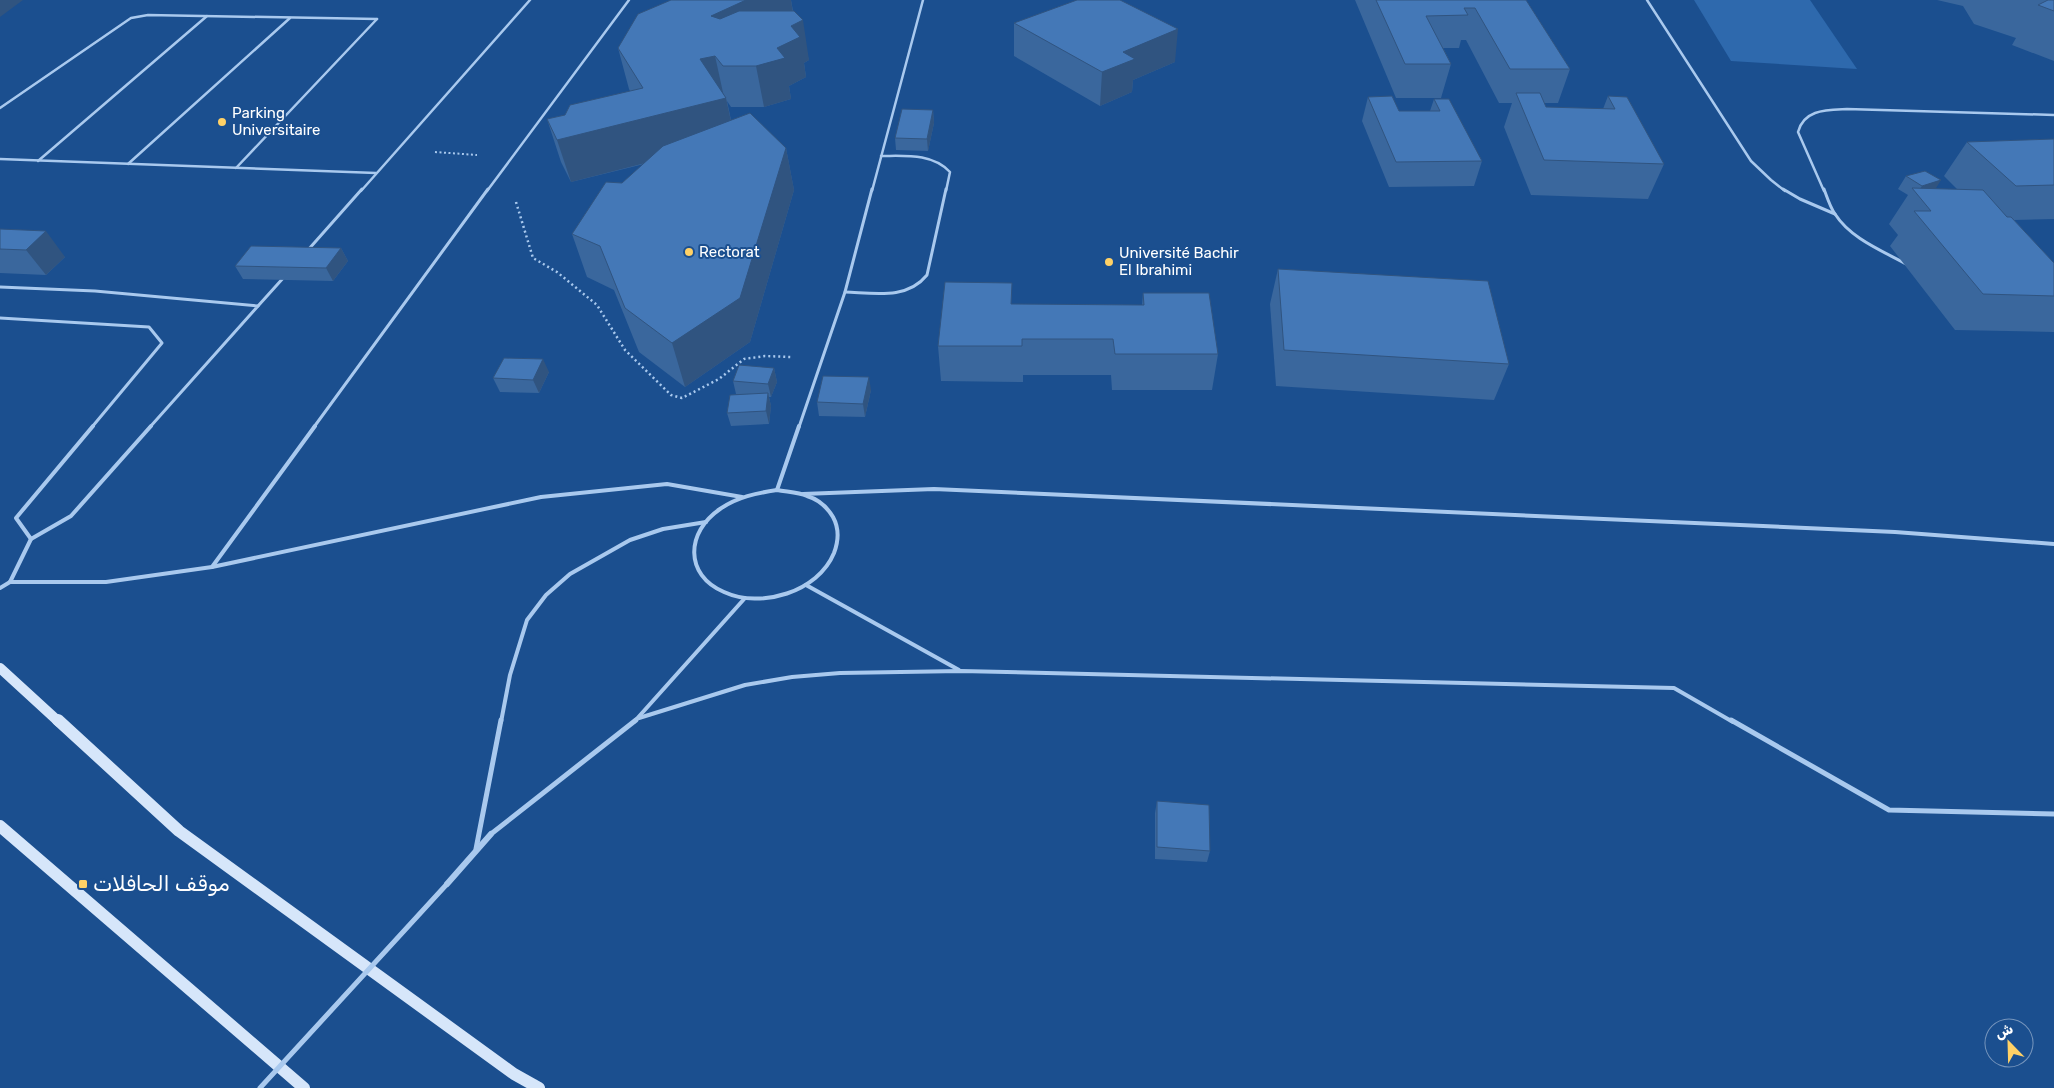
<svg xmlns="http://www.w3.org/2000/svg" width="2054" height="1088" font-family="Rubik,'Noto Sans Arabic',sans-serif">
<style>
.green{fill:#2e69ad}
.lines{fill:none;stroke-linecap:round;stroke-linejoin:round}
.path-far1{stroke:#a9c9ee;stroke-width:2;stroke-dasharray:2 2.5;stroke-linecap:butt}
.path{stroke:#a9c9ee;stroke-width:2.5;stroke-dasharray:2 3;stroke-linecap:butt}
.service-far3{stroke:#a9c9ee;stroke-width:2.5}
.service-far2{stroke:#a9c9ee;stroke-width:3}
.service-far1{stroke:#a9c9ee;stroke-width:4}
.service{stroke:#a9c9ee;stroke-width:5}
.minor{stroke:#a9c9ee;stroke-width:6}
.secondary-far1{stroke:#d6e6fa;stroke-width:10}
.secondary{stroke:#d6e6fa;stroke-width:12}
.service-bridge{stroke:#a9c9ee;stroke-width:5}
.wall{fill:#3a679d}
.shaded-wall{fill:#305480}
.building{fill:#4478b7;stroke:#305480}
.poi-dot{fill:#ffd166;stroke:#1b4f8f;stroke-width:2}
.labels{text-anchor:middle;stroke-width:4;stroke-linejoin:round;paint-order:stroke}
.far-poi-label{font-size:15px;fill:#fff;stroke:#1b4f8f;text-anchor:start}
.near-poi-label{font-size:21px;fill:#fff;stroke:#1b4f8f;text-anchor:start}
</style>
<rect width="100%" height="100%" fill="#1b4f8f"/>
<polygon class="green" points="1694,0 1810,0 1857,69 1731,61"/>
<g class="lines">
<polyline class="path-far1" points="435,152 477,155"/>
<polyline class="path" points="516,202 533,258 557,272 597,305 625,350 671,395 682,398 719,379 744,359 765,356 791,357"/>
<g class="service-far3">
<polyline points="1647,0 1751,161 1771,180 1785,191"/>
<polyline points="0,108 131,18 148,15 377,19"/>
<path d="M881,156C905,156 932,153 950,172L946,191"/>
<polyline points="0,159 376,173"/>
<polyline points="38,161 207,16"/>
<polyline points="128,164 290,18"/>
<polyline points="236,168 377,19"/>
<polyline points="361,191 530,0"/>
<polyline points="487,191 629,0"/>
<polyline points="872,191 923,0"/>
<path d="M1824,191L1798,132C1804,109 1827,110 1847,109L2054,115"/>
</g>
<g class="service-far2">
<polyline points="1783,189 1800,199 1835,214"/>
<path d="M1824,189C1827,197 1830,207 1835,214C1851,239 1883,251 1908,265"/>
<polyline points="308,250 362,189"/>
<polyline points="0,287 95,291 258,306 150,427"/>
<path d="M845,292C874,293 907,300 927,275L946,189"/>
<polyline points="258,306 285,276"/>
<polyline points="0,318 149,327 162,343 92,427"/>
<polyline points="314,427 488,189"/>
<polyline points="799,427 845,292 872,189"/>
</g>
<g class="service-far1">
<polyline points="777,490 799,426"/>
<path d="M777,490C787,492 798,492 807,496C817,499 827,507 833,517C839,528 839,540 834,553C818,592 761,609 724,592C684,575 686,532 720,509C737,497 757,493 777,490Z"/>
<polyline points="803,494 934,489 1895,532 2054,544"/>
<polyline points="31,539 16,518 93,426"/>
<polyline points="212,567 315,426"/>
<polyline points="10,582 31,539 71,516 151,426"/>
<polyline points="806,585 959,670"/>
<polyline points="0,588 10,582 106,582 212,567 541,497 667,484 742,497"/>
<polyline points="639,718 745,685 792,677 840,673 961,671 1674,688 1733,722"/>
<polyline points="501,722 510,675 527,620 546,595 570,574 630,540 663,529 706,522"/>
<polyline points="634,722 745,598"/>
</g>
<g class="service">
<polyline points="1731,720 1889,810 2054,814"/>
<polyline points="491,834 636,720"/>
<polyline points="476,849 501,720"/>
</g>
<polyline class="minor" points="447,884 491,834"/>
<polyline class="secondary-far1" points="0,668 59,722"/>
<g class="secondary">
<polyline points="58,720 179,831 514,1074 539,1088"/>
<polyline points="0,826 304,1088"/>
</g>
<polyline class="service-bridge" points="260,1088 447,884"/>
</g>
<g class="wall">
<polygon points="671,0 791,0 793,11 809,60 804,63 806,77 789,86 791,99 764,107 731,107 727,101 731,120 786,148 794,190 750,342 685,387 639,352 614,290 587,277 572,234 622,183 644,164 571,182 561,162 547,119 565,115 630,91 629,89 618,48"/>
<polygon points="1355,0 1526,0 1570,69 1558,103 1544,103 1546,107 1603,109 1608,96 1664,164 1648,199 1531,195 1504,127 1512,103 1499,103 1466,40 1461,40 1459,48 1443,48 1451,64 1441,98 1396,98"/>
<polygon points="1937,0 2054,0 2054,61 2012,45 2016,38 1974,24 1963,6"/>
<polygon points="1014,23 1175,62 1133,80 1132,92 1100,106 1014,56"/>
<polygon points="1368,97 1399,111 1430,111 1434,99 1482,161 1474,186 1389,187 1362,121"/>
<polygon points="933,110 934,123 928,151 896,150 895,138"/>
<polygon points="2054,139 2054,219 2014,220 2054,263 2054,332 1955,330 1890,246 1898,235 1889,224 1908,195 1898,189 1906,176 1935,189 1958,190 1944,176 1967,142"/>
<polygon points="0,229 65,257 46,275 0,273"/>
<polygon points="341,248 348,261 333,281 243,279 235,266"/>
<polygon points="1278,269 1509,364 1494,400 1276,386 1270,304"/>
<polygon points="1143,293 1218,354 1212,390 1112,390 1111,375 1023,375 1023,382 941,381 938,346 1012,304 1142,305"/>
<polygon points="774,368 777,382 771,397 769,397 771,406 769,424 731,426 727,413 739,394 736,394 733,381"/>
<polygon points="549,372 539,393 500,392 493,378"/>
<polygon points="871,390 865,417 819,416 817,402"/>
<polygon points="1157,801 1210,851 1207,862 1155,859 1155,813"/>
</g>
<g class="shaded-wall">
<polygon points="0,0 23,0 0,17"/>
<polygon points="746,0 791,0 794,20 719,56 711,16"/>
<polygon points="803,20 809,60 804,63 806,77 789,86 791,99 764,107 756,66 777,48 791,26"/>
<polygon points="1178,29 1175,62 1133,80 1132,92 1100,106 1102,72 1123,52"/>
<polygon points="715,56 724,97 700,59"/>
<polygon points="726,98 735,140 571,182 557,140"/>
<polygon points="933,110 934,123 928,151 927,139"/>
<polygon points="786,148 794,190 750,342 685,387 672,343"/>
<polygon points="1941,180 1933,193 1917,194 1922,186"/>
<polygon points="46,231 65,257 46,275 26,250"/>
<polygon points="341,248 348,261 333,281 326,268"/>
<polygon points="543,359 549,372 539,393 533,380"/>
<polygon points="774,368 777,382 771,397 768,384"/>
<polygon points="869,377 871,390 865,417 863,404"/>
<polygon points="768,393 771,406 769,424 766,411"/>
</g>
<g class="building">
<polygon points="671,0 746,0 711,16 720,19 739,11 794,11 803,20 791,26 800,37 777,48 785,58 756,66 723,66 715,56 700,59 726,98 557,140 547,119 565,115 570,105 643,88 618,48 638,14"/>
<polygon points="1077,0 1120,0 1178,29 1123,52 1135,59 1102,72 1014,23"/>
<polygon points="1376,0 1526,0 1570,69 1510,69 1475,8 1464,8 1468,15 1426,16 1451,64 1405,64"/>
<polygon points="2048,0 2054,0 2054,11 2038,5"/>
<polygon points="1516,93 1540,93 1546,107 1615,109 1608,96 1627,97 1664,164 1544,160"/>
<polygon points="1392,96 1399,111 1440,111 1434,99 1449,99 1482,161 1396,162 1368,97"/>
<polygon points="902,109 933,110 927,139 895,138"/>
<polygon points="750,113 786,148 740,298 672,343 625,308 600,246 572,234 606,182 622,183 663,146"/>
<polygon points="2054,139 2054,185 2016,186 1967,142"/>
<polygon points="1925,171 1941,180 1922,186 1906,176"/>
<polygon points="1912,188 1983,190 2007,217 2011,217 2054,263 2054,296 1983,294 1914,211 1931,211"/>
<polygon points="0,229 46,231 26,250 0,249"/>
<polygon points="251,246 341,248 326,268 235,266"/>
<polygon points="1278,269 1488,281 1509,364 1284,350"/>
<polygon points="945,282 1012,283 1011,304 1144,305 1143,293 1209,293 1218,354 1115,354 1113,339 1022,339 1022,346 938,346"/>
<polygon points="504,358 543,359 533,380 493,378"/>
<polygon points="739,365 774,368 768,384 733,381"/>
<polygon points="823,376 869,377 863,404 817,402"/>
<polygon points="768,393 766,411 727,413 730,395"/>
<polygon points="1157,801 1209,805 1210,851 1157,847"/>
</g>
<g class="poi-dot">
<circle cx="222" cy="122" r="5"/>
<circle cx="689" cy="252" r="5"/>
<circle cx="1109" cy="262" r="5"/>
<rect x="78" y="879" width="10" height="10" rx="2.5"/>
</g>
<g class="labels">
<g class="far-poi-label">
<text x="232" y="118">Parking<tspan x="232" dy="17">Universitaire</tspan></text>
<text x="699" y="257">Rectorat</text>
<text x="1119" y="258">Université Bachir<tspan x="1119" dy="17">El Ibrahimi</tspan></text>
</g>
<g class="near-poi-label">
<text x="93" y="891">موقف الحافلات</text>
</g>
</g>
<g transform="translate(2009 1043) rotate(337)"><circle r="24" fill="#1b4f8f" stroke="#7695bc"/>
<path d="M0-4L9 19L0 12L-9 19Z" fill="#ffd166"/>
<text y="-8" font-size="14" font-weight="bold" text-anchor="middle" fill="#ffffff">ش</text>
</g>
</svg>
